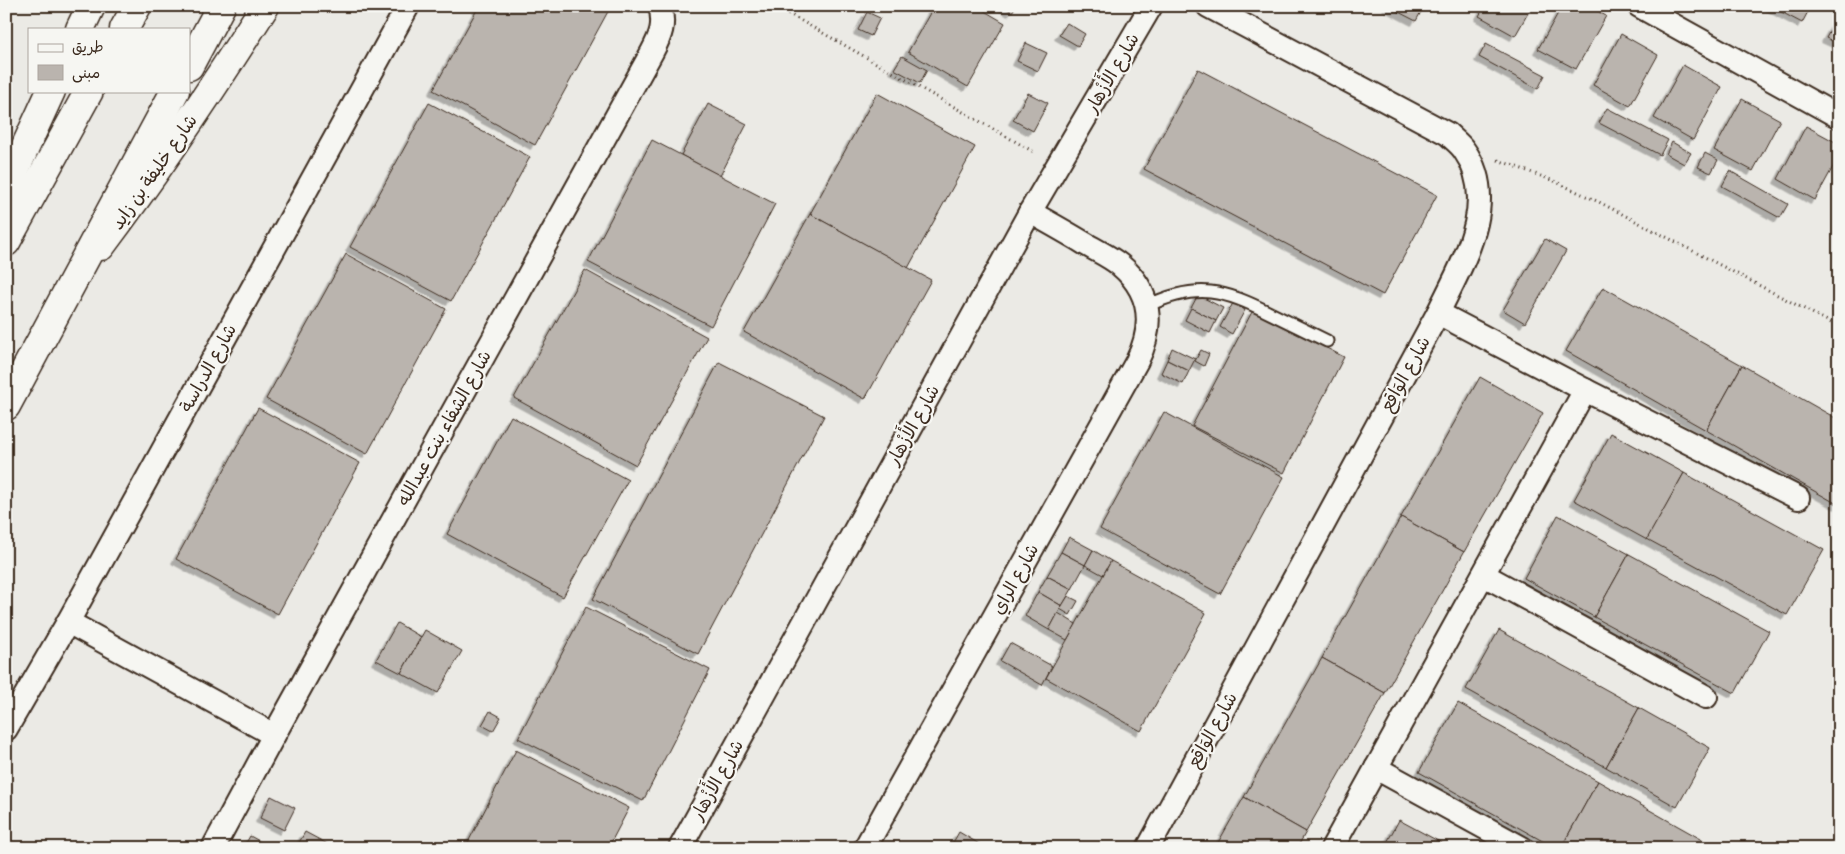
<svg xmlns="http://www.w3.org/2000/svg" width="1845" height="854" font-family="Dekko,'Playpen Sans Arabic',sans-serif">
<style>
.building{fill:#bab4ae;stroke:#3b2a1e;filter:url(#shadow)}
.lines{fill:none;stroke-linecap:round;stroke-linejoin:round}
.service-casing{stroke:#3b2a1e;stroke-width:15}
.minor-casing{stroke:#3b2a1e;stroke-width:26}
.primary-casing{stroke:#3b2a1e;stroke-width:31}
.trunk-casing{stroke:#3b2a1e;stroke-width:31}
.path{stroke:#3b2a1e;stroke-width:3;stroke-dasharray:1 4;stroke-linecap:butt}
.service{stroke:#f6f6f2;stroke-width:11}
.minor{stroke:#f6f6f2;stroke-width:22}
.primary{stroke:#f6f6f2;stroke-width:28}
.trunk{stroke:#f6f6f2;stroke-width:28}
.labels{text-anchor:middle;stroke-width:4.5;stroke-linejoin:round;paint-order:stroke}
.street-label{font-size:18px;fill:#3b2a1e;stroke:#f6f6f2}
</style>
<defs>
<filter id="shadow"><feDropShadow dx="-4.5" dy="4.5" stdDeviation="0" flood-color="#0004"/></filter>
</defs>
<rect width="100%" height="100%" fill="#ebeae5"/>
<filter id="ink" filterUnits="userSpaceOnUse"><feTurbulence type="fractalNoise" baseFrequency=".02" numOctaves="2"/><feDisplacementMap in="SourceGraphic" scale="10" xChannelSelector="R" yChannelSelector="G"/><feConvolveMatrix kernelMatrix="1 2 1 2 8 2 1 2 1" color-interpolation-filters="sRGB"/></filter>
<g filter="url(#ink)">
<g class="building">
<polygon points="479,6 611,6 535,145 433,90"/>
<polygon points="934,6 976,6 1005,23 968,87 908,52"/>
<polygon points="1003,6 1016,6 1012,12"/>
<polygon points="1387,6 1420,6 1423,8 1416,21"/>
<polygon points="1485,6 1532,6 1515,36 1479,16"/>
<polygon points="1562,6 1589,6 1606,16 1576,69 1538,49"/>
<polygon points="1770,6 1811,6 1802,23"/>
<polygon points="867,12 880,18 871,36 858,30"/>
<polygon points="1839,15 1839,44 1826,38"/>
<polygon points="1067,23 1085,34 1078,46 1059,35"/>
<polygon points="1621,34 1658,55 1630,106 1593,85"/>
<polygon points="1026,43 1047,53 1038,71 1017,61"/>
<polygon points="1486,44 1545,75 1538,89 1479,57"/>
<polygon points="902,56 927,70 920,83 894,69"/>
<polygon points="1683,65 1722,87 1693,140 1654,118"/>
<polygon points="1198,69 1437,195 1383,295 1144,169"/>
<polygon points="877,93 975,147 908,268 810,214"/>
<polygon points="1028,93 1048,103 1033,131 1013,120"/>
<polygon points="1742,99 1780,120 1753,171 1714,150"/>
<polygon points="429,103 530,157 451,301 350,247"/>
<polygon points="708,104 747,124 720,176 681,155"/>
<polygon points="1607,108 1668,140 1660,155 1599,123"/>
<polygon points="1806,126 1839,144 1839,156 1815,200 1778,179"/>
<polygon points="652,140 775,204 711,326 588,262"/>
<polygon points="1672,142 1691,153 1684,164 1666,154"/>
<polygon points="1705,153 1718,160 1711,173 1698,167"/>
<polygon points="1730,171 1788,204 1780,218 1722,186"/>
<polygon points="810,214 931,280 865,399 744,332"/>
<polygon points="1545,239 1566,251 1525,323 1503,310"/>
<polygon points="346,254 446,309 367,454 266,399"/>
<polygon points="585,270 707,337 636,465 514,398"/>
<polygon points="1603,287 1742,365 1706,430 1566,351"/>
<polygon points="1198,295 1223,308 1216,321 1191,308"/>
<polygon points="1233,303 1245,310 1232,334 1220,327"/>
<polygon points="1191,308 1216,321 1210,333 1185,320"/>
<polygon points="1253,310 1344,357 1284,473 1192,426"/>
<polygon points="1172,348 1195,359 1189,371 1167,360"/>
<polygon points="1201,350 1209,354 1204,366 1195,361"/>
<polygon points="1167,360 1189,371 1183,384 1161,373"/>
<polygon points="719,362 824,416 698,654 593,599"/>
<polygon points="1742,365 1839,420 1839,505 1706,430"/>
<polygon points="1480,377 1543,413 1464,552 1401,517"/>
<polygon points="258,408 360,463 278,614 176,559"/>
<polygon points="1164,412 1284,477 1220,594 1100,529"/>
<polygon points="511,416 628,480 563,597 447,534"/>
<polygon points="1611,433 1684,473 1647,540 1574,500"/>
<polygon points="1684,473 1824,550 1787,615 1647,539"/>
<polygon points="1558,515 1629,554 1594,617 1524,578"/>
<polygon points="1401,517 1464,552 1385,693 1322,658"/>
<polygon points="1069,537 1093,550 1085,565 1061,552"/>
<polygon points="1093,550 1111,561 1103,575 1085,565"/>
<polygon points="1061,552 1085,565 1072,589 1047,576"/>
<polygon points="1629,554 1769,631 1735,693 1594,617"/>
<polygon points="1111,561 1206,613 1141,731 1046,678"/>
<polygon points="1047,576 1072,589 1062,606 1038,592"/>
<polygon points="1038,592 1062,606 1049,630 1025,616"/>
<polygon points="1068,596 1078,601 1070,615 1060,609"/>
<polygon points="586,607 710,670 643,801 518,738"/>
<polygon points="1058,613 1076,624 1067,640 1049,630"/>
<polygon points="397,623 421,637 401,673 376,660"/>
<polygon points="425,630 462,651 438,693 401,673"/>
<polygon points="1499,630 1639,708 1606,767 1466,689"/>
<polygon points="1010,643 1052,666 1042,685 1000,661"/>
<polygon points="1322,658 1385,693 1306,832 1244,797"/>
<polygon points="1458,703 1598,781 1561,848 1555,848 1419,772"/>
<polygon points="1639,708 1710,748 1677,807 1606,767"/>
<polygon points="490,711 501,717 493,731 482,725"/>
<polygon points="516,750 629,808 608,848 465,848"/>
<polygon points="1598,781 1717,848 1561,848"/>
<polygon points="271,796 295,808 284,830 260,818"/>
<polygon points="1244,797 1306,832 1297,848 1215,848"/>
<polygon points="1399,820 1451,848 1384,848"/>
<polygon points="305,832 335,848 296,848"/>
<polygon points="959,832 986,848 950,848"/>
<polygon points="250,836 272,848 243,848"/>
</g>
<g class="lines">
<g class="service-casing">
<path id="service" d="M1147,306C1198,282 1224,290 1272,314C1290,323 1309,332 1327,341"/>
</g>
<g class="minor-casing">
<g id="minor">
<polyline points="1639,6 1839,117"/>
<polyline points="1438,313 1585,390 1798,498"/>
<polyline points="1484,575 1706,697"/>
<polyline points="68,622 274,735"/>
<polyline points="6,729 68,622 408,6"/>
<polyline points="1376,768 1522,848"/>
<path d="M213,848L274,735L652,52C661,35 665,25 660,6"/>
<polyline points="680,848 1030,212 1151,6"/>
<path d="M865,848L1137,361C1155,325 1151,291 1120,265C1109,256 1095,250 1084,243C1066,232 1048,222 1030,212"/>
<path d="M1148,848L1438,313C1461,265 1501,202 1464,150C1460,144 1453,139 1448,134L1208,6"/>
<polyline points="1332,848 1585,390"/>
</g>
</g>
<g class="primary-casing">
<g id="primary">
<polyline points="80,29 91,6"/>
<polyline points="6,189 51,91"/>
<path d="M101,246C159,169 213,88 265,6"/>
</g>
</g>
<g class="trunk-casing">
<g id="trunk">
<polyline points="124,29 137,6"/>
<polyline points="189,66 221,6"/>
<polyline points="6,242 89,91"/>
<polyline points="6,406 175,91"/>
</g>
</g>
<g class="path">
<polyline points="775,6 1034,152"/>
<polyline points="1498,160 1554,181 1599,202 1839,327"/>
</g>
<use href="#service" class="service"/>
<use href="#minor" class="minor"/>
<use href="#primary" class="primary"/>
<use href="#trunk" class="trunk"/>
</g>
</g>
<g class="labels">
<g class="street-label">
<text transform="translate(1112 73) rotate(-60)" y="6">شارع الأَزْهار</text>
<text transform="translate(154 172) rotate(-55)" y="6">شارع خليفة بن زايد</text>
<text transform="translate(208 368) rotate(-61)" y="6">شارع الدراسة</text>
<text transform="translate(1405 374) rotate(-61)" y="6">شارع الوَاقِع</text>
<text transform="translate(913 425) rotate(-61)" y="6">شارع الأَزْهار</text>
<text transform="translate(444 428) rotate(-61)" y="6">شارع الشفاء بنت عبدالله</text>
<text transform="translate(1015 579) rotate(-61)" y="6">شارع الراي</text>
<text transform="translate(1212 730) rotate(-61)" y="6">شارع الوَاقِع</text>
<text transform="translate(717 780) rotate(-61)" y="6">شارع الأَزْهار</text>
</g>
</g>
<rect width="1845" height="854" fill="none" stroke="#f6f6f2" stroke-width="25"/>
<rect x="12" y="12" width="1820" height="829" fill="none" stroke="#3b2a1e" stroke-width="2" filter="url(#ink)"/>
<rect x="28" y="28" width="162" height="65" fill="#f6f6f2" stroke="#aba49d"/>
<rect x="38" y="44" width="25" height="8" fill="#f6f6f2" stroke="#aba49d"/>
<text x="72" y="52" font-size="15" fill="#3b2a1e">طريق</text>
<rect x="38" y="65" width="25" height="15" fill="#bab4ae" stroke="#aba49d"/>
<text x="72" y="78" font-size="15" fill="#3b2a1e">مبنى</text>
</svg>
